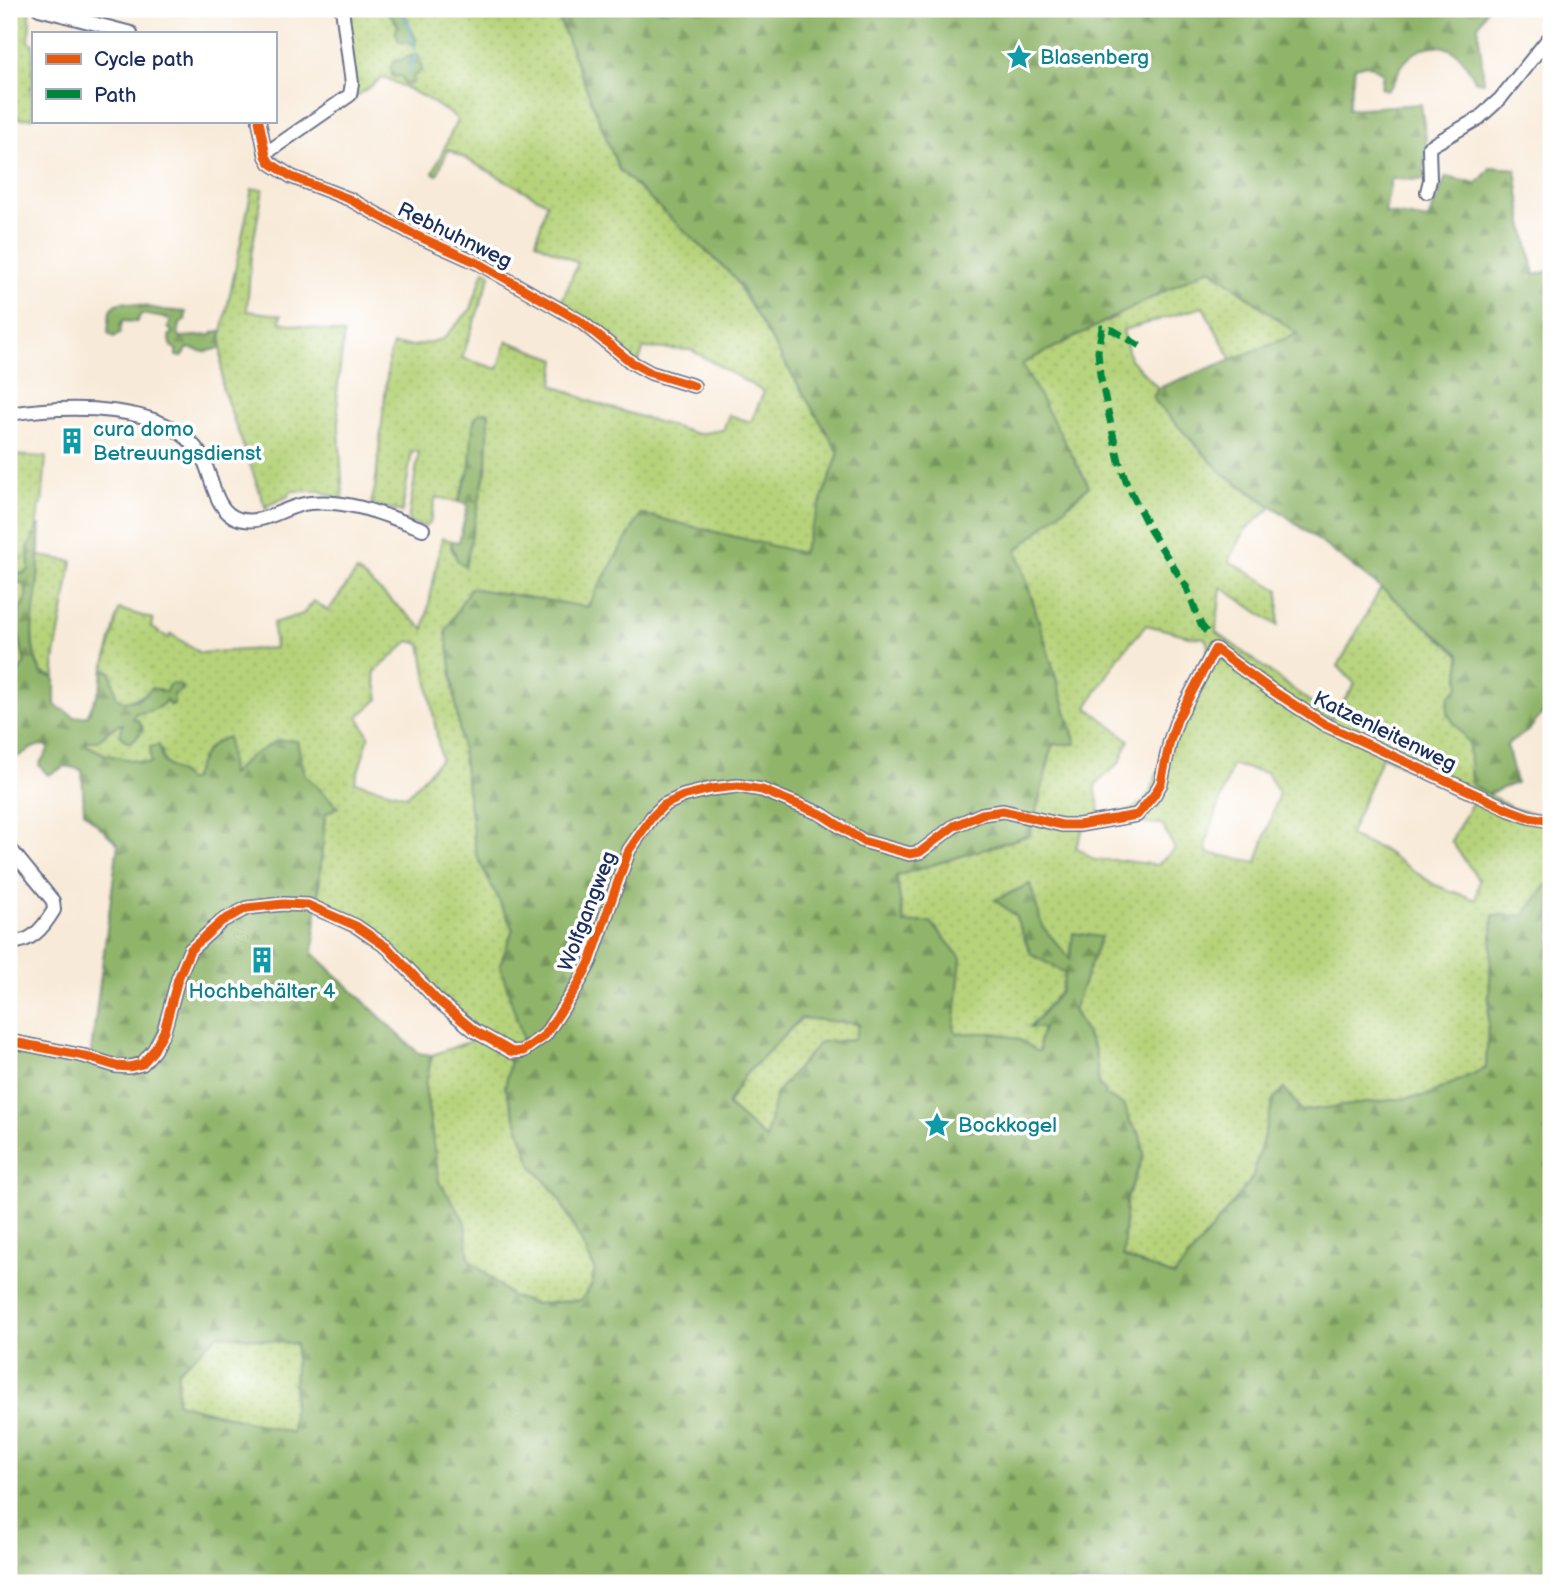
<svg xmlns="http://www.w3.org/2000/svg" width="1560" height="1592" font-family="'Balsamiq Sans',sans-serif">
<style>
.grass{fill:url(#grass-dots);stroke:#68816c;stroke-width:2;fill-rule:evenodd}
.forest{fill:url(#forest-firs);stroke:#567264;stroke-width:2;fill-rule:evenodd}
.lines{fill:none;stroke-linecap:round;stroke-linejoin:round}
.stream{stroke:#51afd0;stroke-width:2.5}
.minor-casing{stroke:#687089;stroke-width:16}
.minor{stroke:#fff;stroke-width:12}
.quiet{stroke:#00873e;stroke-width:7;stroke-dasharray:14 7;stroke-linecap:butt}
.cycleway-casing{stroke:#fff;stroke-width:13}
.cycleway{stroke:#e8590c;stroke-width:9}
.labels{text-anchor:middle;stroke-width:7;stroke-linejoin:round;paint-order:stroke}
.culture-label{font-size:21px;fill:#0d838f;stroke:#fff;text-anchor:start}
.street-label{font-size:21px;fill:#1b2f5e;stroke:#fff}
</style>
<defs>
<pattern id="grass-dots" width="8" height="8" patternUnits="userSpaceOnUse" patternTransform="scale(1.75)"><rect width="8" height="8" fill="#b6d37a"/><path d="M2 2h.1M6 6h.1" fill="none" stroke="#9cb56c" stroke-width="1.8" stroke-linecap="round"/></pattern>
<pattern id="forest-firs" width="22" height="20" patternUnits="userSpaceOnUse" patternTransform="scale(1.75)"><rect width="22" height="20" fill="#90b56a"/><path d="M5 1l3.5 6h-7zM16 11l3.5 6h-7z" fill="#75945a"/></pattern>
</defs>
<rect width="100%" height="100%" fill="#fff"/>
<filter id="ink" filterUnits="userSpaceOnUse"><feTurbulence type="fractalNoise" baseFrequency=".0143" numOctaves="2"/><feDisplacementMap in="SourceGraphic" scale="14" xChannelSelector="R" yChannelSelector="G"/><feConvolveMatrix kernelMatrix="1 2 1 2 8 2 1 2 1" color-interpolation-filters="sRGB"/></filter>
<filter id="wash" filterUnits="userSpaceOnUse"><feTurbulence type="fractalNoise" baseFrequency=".00686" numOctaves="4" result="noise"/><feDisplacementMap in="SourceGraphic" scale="28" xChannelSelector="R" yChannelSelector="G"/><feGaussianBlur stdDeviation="1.57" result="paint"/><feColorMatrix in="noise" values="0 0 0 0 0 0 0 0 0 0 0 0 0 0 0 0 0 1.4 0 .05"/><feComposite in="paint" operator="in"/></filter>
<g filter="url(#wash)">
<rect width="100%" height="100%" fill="#f8ead8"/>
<g class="grass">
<polygon points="9,9 30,10 29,42 33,44 33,87 30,87 33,118 9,119"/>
<path d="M345,9H386L415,49L408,21L401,9H555L619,170L733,276L839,453L802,554L641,514L587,607L470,588L446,631L476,854L513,929L500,965L523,1039L513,1049L471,1025L404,959L318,905L325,814L337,807L304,775L249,757L231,776L202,759L193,780H187C178,769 161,768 162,751L152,758L151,763H146L106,755L86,745V741L98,740C106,734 113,725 124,724L131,742L140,734L132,719L135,713C148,713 157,708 166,699L170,705L174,693L182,687L168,686L167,693L159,689C142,692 140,701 122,701L116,696L111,672L104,669L119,609L153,619L151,627L169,638L171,634L200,653L275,648L273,623L303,614L314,601L328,611L357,571L424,629L442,538L452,541L451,547L457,560L466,563L476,510L487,464L489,413C484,412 482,411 478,415C469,423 474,438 473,448C472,457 470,473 466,481C462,489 460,493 459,502L436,497L430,522L425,527L408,521L419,452L412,451L402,512L371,504L375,488L389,358L393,345L415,346L443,339L471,309L484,270L491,273L462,358L498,369L507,341L556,359L553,385L592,402L697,434L723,430L729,415L751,422L764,392L691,350L644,348L638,363L560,305L578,263L536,242L547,203L448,149L437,175L433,173L457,120L455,117L424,97L384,77L350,101ZM409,641L421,644L441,759L407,796L355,782L369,736L358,716L379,699L374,673Z"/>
<polygon points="252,189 263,189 251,255 247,311 281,315 280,322 344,334 337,392 343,500 320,491 292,491 287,497 268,505 266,509 222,387 221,337"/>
<path d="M1210,268L1298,334L1232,360L1203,307L1123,330L1130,359L1158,388L1153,399L1221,472L1272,507L1245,530L1229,561L1279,590L1278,626L1221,587L1216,632L1332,718L1355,684L1338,666L1381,588L1460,655L1459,687L1447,713L1469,743L1471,784L1512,808L1551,818V880L1523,916H1493L1486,1068L1425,1096L1302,1111L1284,1089L1274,1098L1252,1179L1174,1276L1123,1257L1126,1201L1144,1154L1140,1135L1129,1120L1125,1106L1104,1095L1099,1085L1095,1050L1073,1009L1070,960L1042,926L1030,884L995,900L1015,915L1031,954L1065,973L1061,991L1030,1027L1043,1028L1040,1051H1036C1013,1030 986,1032 957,1034L904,923L896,876L1030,835L1053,744H1076L1017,550L1089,486L1021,364ZM1146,625L1193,637L1205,638L1208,645L1207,654L1150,792C1135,812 1125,814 1101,819L1095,785L1120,762L1129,740L1087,707L1120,655ZM1382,756L1475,798L1451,841L1479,880L1476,900L1435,885L1381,849L1349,836ZM1232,765L1267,773L1279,793L1257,862L1207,853L1206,843ZM1132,819L1139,823L1162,824L1175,849L1157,865L1118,860H1094L1076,847L1084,827Z"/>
<path d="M9,455L46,457L42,505H39L36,532L28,548L29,570L14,580L25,585C30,604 21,608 9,619V564L21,559L9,538Z"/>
<path d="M39,556L72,561L54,661L55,678L42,673C22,639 38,593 39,556Z"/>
<polygon points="9,620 20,640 25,664 18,672 9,677 9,655 12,652 13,645 9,645"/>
<polygon points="802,1018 860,1024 854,1040 766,1139 727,1105 744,1076"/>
<polygon points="479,1038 505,1054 510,1064 505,1087 532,1166 558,1196 595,1269 592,1284 581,1300 535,1304 511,1296 469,1259 465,1221 439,1183 425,1086 432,1055"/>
<polygon points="219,1334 296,1344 292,1433 177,1403 178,1370"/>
</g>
<g class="forest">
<polygon points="386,9 401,9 416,39 415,49 413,43 399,42 396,32 398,25"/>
<path d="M555,9H1487L1478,26L1484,82H1476C1470,73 1466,61 1458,54C1437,38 1414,48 1401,67C1396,75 1395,84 1387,90L1381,88L1383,73L1367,64L1355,67L1348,109L1421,104L1426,140L1424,180L1391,179L1385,213L1428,220L1446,177L1477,184L1491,167L1516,169L1523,223L1535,275L1551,270V703L1529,730L1507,745L1516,783L1488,794L1471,784L1469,743L1447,713L1449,696L1459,687L1460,654L1381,588L1285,515L1221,472L1153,399L1158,388L1297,334L1210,268L1022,364L1089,486L1017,550L1076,744H1053L1030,835L896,876L904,923L931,922L961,958L954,1029L957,1034C986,1032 1013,1030 1036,1051H1040L1039,1041L1043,1028H1030L1061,991L1065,973L1031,954L1015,915L995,900L1030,884L1042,926L1070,959L1073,933L1101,937L1073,1010L1095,1050L1099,1085L1106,1091L1105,1095L1125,1106L1129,1120L1140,1135L1144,1154L1126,1201L1123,1257L1174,1276L1252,1179L1274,1098L1284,1089L1302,1111L1425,1096L1486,1068L1493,915L1523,916L1551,880V1583H9V1046L90,1060L118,844L84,812L82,770L66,766L48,775L39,765L48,750V746C34,742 24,755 13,759L9,754L11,745L9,677L18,672L25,663L20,640L9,620C21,608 30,604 25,585L13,579L15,574L25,573L29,570L28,548L36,532L37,525H40C38,543 40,562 38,580C35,611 25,644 41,673L55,678V705L75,717L87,716L100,689L104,669L111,672L116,696L122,701L138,700L152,688L166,692L168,686L172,683L183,687V690L174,694V704L170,705L166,700C160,710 145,713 135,713L133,719L138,720L143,728C140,734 135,742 127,742L120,735L123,724C113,725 105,734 98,741H87L86,745L106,755L146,763H151L150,747L159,745C162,751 160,757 164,762C169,770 181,772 187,780H192C201,758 205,744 228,737L231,775L249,757L278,740L297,741L305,775L338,807L325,814L313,953L418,1053L432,1055L425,1086L439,1182L465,1221L469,1259L512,1297L535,1304L581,1300L592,1284L595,1269L558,1196L532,1166L505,1087L510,1064L505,1054L523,1039L500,965L513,929L476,854L446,631L470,588L587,607L641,514L802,553L839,453L733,276L619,170ZM801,1018L859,1024L854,1040L820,1042L776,1093L766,1139L727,1105L744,1076ZM219,1334L296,1344L292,1433L177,1403L178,1370Z"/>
<path d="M414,55L419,56L422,70L413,77V83L405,85L401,76L393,77C390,73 391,67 393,62Z"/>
<polygon points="123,302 163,310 186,312 185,320 180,324 178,334 181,337 211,335 214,332 222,331 221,348 204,352 188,348 182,357 176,356 176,349 172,347 169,336 173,333 168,327 171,319 141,314 137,322 122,321 120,333 114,337 108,333 110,310 117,304"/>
<path d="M483,412H489L487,464L465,567L457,560L451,543L452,541L459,542L468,505L459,502C461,490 466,483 469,470C472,456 470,432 475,420C477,414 477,415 483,412Z"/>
</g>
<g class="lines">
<g class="stream">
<polyline points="400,9 409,26 414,49"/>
<polyline points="409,70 415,56"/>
</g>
</g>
</g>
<g filter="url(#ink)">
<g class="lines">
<g class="minor-casing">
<g id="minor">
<polyline points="39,9 131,33"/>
<polyline points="259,121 266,156 270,163 292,177 349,199 413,234 480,264 580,321 631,362 651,373 694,386"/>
<polyline points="265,151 272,149 350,95 352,83 342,9"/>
<polyline points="1427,192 1430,180 1429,147 1479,118 1500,99 1548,39 1551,40"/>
<path d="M9,414C62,406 171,400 202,457C213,477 214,512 239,519C264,526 286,505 310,503C350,499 387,516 423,529"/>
<path d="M9,847L53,901L54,910C43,928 31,944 9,942"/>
<polyline points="9,1041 84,1056 116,1066 129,1067 142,1064 154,1050 164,1031 178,979 190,950 222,921 247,908 283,904 308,905 356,926 388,948 436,999 475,1031 512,1052 523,1051 545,1035 576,988 590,962 629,850 652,817 664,805 683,796 711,789 738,786 762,790 821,814 863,841 910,854 920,852 954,826 982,814 1003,811 1062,825 1079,825 1137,815 1154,795 1161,783 1170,741 1177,720 1215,649 1270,689 1324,724 1510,810 1529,817 1551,821"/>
</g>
</g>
<use href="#minor" class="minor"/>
<polyline class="quiet" points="1140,346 1113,330 1102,328 1098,351 1100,375 1119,461 1127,484 1150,530 1187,588 1201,625 1210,636"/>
<g class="cycleway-casing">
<g id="cycleway">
<polyline points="259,121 266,156 270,163 292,177 349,199 413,234 480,264 580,321 631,362 651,373 694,386"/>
<polyline points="9,1041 84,1056 116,1066 129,1067 142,1064 154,1050 164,1031 178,979 190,950 222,921 247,908 283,904 308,905 356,926 388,948 436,999 475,1031 512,1052 523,1051 545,1035 576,988 590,962 629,850 652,817 664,805 683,796 711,789 738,786 762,790 821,814 863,841 910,854 920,852 954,826 982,814 1003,811 1062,825 1079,825 1137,815 1154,795 1161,783 1170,741 1177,720 1215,649 1270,689 1324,724 1510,810 1529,817 1551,821"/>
</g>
</g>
<use href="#cycleway" class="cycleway"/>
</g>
</g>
<defs>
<g id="sight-bare" transform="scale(2.1)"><path d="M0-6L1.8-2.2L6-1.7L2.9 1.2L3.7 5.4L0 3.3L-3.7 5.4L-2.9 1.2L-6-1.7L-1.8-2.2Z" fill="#0f9aa8" stroke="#fff" stroke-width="2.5" paint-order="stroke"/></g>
<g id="building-bare" transform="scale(2.1)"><path d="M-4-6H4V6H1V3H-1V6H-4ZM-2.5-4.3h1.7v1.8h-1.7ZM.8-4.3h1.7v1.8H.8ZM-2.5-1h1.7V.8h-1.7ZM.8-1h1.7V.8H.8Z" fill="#0f9aa8" stroke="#fff" stroke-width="2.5" paint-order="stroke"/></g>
</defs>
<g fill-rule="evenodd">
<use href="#sight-bare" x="1019" y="57"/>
<use href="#building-bare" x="72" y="441"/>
<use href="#building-bare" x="262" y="960"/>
<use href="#sight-bare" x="937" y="1125"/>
</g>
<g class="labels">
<g class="culture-label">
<text x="1040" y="64">Blasenberg</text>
<text x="93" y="436">cura domo<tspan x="93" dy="24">Betreuungsdienst</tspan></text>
<text x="262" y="998" text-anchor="middle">Hochbehälter 4</text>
<text x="958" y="1132">Bockkogel</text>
</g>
<g class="street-label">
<text transform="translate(455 235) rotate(26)" y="7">Rebhuhnweg</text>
<text transform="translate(1385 731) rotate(26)" y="7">Katzenleitenweg</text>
<text transform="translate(587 911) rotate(-69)" y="7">Wolfgangweg</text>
</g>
</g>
<rect width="1560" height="1592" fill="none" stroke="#fff" stroke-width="35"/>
<rect x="32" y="32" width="245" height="91" fill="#ffffff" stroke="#a4acbf" stroke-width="2"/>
<rect x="46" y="54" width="35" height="10" fill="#e8590c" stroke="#a4acbf" stroke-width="2"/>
<text x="94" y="66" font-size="21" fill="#1b2f5e">Cycle path</text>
<rect x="46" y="89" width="35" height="10" fill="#00873e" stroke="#a4acbf" stroke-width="2"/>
<text x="94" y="102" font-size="21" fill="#1b2f5e">Path</text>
</svg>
